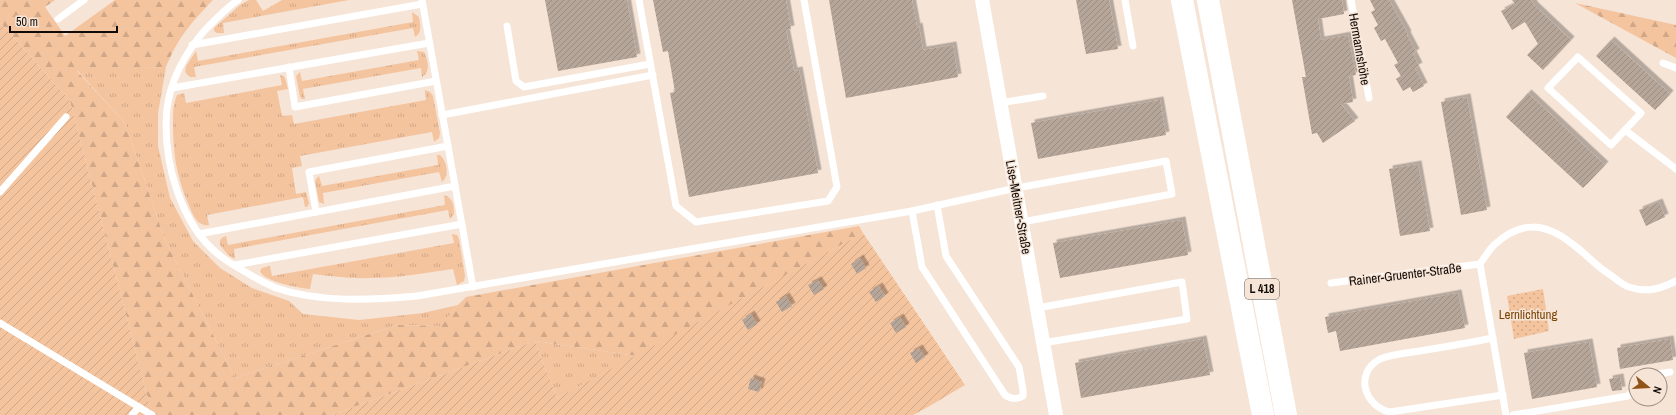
<svg xmlns="http://www.w3.org/2000/svg" width="1676" height="415" font-family="'Archivo Narrow',sans-serif">
<style>
.grass{fill:url(#grass-tufts)}
.forest{fill:url(#forest-firs)}
.park{fill:url(#park-dots)}
.garden{fill:url(#garden-furrows)}
.building{fill:url(#building-hatch);filter:url(#shadow)}
.lines{fill:none;stroke-linecap:round;stroke-linejoin:round}
.service{stroke:#fff;stroke-width:7}
.minor{stroke:#fff;stroke-width:14}
.trunk{stroke:#fff;stroke-width:22}
.labels{text-anchor:middle;stroke-width:3;stroke-linejoin:round;paint-order:stroke}
.shield{fill:#f6e4d6;stroke:#564c45;stroke-width:1}
.shield-label{font-size:12px;font-weight:bold;fill:#110b07}
.street-label{font-size:13px;fill:#110b07;stroke:#f6e4d6}
.park-label{font-size:13px;fill:#7a4205;stroke:#f6e4d6}
</style>
<defs>
<pattern id="grass-tufts" width="24" height="20" patternUnits="userSpaceOnUse"><rect width="24" height="20" fill="#f4c49f"/><path d="M3 7l-1-3M5 7V3M7 7l1-3M15 17l-1-3M17 17v-4M19 17l1-3" fill="none" stroke="#d0a787"/></pattern>
<pattern id="forest-firs" width="22" height="20" patternUnits="userSpaceOnUse"><rect width="22" height="20" fill="#f4c49f"/><path d="M5 1l3.5 6h-7zM16 11l3.5 6h-7z" fill="#d0a787"/></pattern>
<pattern id="park-dots" width="8" height="8" patternUnits="userSpaceOnUse"><rect width="8" height="8" fill="#f4c49f"/><path d="M2 2h.1M6 6h.1" fill="none" stroke="#d0a787" stroke-width="1.8" stroke-linecap="round"/></pattern>
<pattern id="garden-furrows" width="10" height="10" patternUnits="userSpaceOnUse"><rect width="10" height="10" fill="#f4c49f"/><path d="M-1 1l2-2M0 10L10 0M9 11l2-2" fill="none" stroke="#d0a787"/></pattern>
<pattern id="building-hatch" width="6" height="6" patternUnits="userSpaceOnUse"><rect width="6" height="6" fill="#b6a599"/><path d="M-1 1l2-2M0 6l6-6M5 7l2-2" fill="none" stroke="#9b8d82"/></pattern>
<filter id="shadow"><feDropShadow dx="3.5" dy="-3.5" stdDeviation="0" flood-color="#0004"/></filter>
</defs>
<rect width="100%" height="100%" fill="#f6e4d6"/>
<g class="grass">
<polygon points="249,0 256,0 263,11 282,0 349,0 223,23 224,33 217,33 214,31 214,28 240,5"/>
<path d="M412,12L419,17C420,25 423,32 415,37L413,28L194,67L196,77H190L185,72L186,66L196,51L198,61L413,22Z"/>
<path d="M417,51L424,52C428,60 431,72 422,77L421,68L303,89L305,99H302L300,97L296,76L300,72L302,81L419,60Z"/>
<polygon points="166,67 158,113 158,146 170,198 193,241 220,268 252,288 289,301 303,314 359,320 423,313 458,305 466,297 440,326 397,325 235,378 165,240 125,123 77,70"/>
<path d="M280,75L283,76L285,78L288,89L277,91L282,116L292,115L294,124L426,100L425,90L430,92L433,96L440,133L439,138L434,142L432,132L300,156L302,166L292,168L296,194L306,192L309,203L307,207H305L303,197L207,215L209,225C196,227 192,212 188,203C176,174 173,153 173,122C173,113 173,104 177,95L184,93L186,103L282,85Z"/>
<path d="M437,155H440C447,161 450,176 442,182L439,172L323,193L324,204L319,202L315,181L317,178L319,176L322,186L438,165Z"/>
<path d="M444,195C453,198 454,205 454,214L450,219L448,210L234,249L235,259L228,255L220,245V240L223,237L226,236L228,245L445,205Z"/>
<path d="M452,234L457,235L459,239L465,276L464,281L457,285L453,269C426,273 398,278 369,278C351,279 332,276 313,274L310,289C299,288 264,282 260,271L262,268L270,266L272,276L454,243Z"/>
<polygon points="535,341 637,356 557,398"/>
</g>
<g class="forest">
<path d="M0,0H55L45,7L65,36L115,0H213C190,24 179,36 166,67L77,71L125,123L165,240L235,378L397,325L440,326L466,297L859,226L863,233L637,356L535,341L332,415H160L151,410L70,101L0,22Z"/>
<polygon points="1575,3 1676,25 1676,58"/>
</g>
<polygon class="park" points="1543,289 1549,331 1514,339 1507,296"/>
<g class="garden">
<polygon points="0,22 70,101 151,410 160,415 0,415"/>
<path d="M863,233L965,385C947,395 931,406 913,415H332L535,341L557,398Z"/>
</g>
<g class="building">
<polygon points="545,0 627,0 637,57 558,71"/>
<polygon points="653,0 786,0 791,29 786,30 794,71 799,70 818,173 689,197 670,93 675,92 668,51 663,52"/>
<polygon points="829,0 912,0 917,27 919,26 923,50 953,45 958,77 846,98"/>
<polygon points="1076,0 1109,0 1118,49 1086,54"/>
<polygon points="1292,0 1342,0 1344,14 1318,19 1321,40 1348,35 1356,75 1349,76 1353,102 1341,104 1355,121 1323,143 1317,133 1312,134 1302,77 1306,77"/>
<polygon points="1370,0 1389,0 1408,34 1407,35 1416,52 1413,54 1419,66 1415,68 1424,86 1413,92 1410,87 1403,91 1396,79 1401,76 1394,65 1398,63 1385,39 1381,41 1374,28 1378,25 1371,12 1375,10"/>
<polygon points="1512,0 1531,0 1535,6 1571,40 1543,70 1527,55 1538,44 1525,22 1512,30 1501,11 1515,4"/>
<polygon points="1611,40 1670,94 1655,110 1596,56"/>
<polygon points="1528,93 1605,165 1583,188 1506,117"/>
<polygon points="1467,97 1487,210 1461,215 1441,102"/>
<polygon points="1160,100 1166,135 1038,159 1031,123"/>
<polygon points="1418,164 1430,231 1400,236 1389,169"/>
<polygon points="1659,202 1665,217 1646,226 1639,210"/>
<polygon points="1182,220 1188,255 1060,278 1053,243"/>
<polygon points="860,258 866,268 857,274 851,264"/>
<polygon points="818,280 824,289 814,295 808,285"/>
<polygon points="879,286 885,296 876,302 869,292"/>
<polygon points="1458,293 1465,328 1340,351 1336,331 1328,333 1325,317"/>
<polygon points="786,296 792,306 782,312 776,302"/>
<polygon points="751,314 757,324 748,330 742,320"/>
<polygon points="900,317 906,327 896,333 890,323"/>
<polygon points="1203,339 1210,375 1081,398 1075,363"/>
<polygon points="1670,339 1673,360 1620,369 1617,348"/>
<polygon points="1589,342 1597,387 1532,399 1524,353"/>
<polygon points="919,348 925,357 916,363 910,353"/>
<polygon points="1620,377 1622,390 1612,391 1609,379"/>
<polygon points="751,378 762,382 759,392 748,389"/>
</g>
<g class="lines">
<g class="service">
<path d="M238,0C226,8 215,20 205,30C186,52 171,79 167,108C162,159 180,227 223,258C231,264 240,269 249,274C257,279 267,284 276,288C320,303 371,300 417,296L912,211L1016,188L1166,161L1172,194L1022,222"/>
<polyline points="422,0 473,287"/>
<polyline points="639,0 676,206 696,222 828,201 837,187 804,0"/>
<polyline points="1125,0 1133,46"/>
<polyline points="1351,0 1369,98"/>
<polyline points="58,19 84,0"/>
<polyline points="507,26 516,81 524,87 650,64"/>
<polyline points="192,45 422,4"/>
<polygon points="1578,57 1641,113 1611,145 1548,88"/>
<polyline points="1663,63 1676,68"/>
<polyline points="289,67 295,107 436,81"/>
<polyline points="172,88 429,43"/>
<polyline points="1000,103 1043,96"/>
<polyline points="442,115 653,75"/>
<polyline points="1625,130 1676,169"/>
<polyline points="0,192 66,117"/>
<path d="M912,211L922,267L1005,395C1011,399 1016,400 1023,396V390L1019,367L946,256L937,205"/>
<polyline points="316,212 309,172 448,146"/>
<polyline points="199,234 455,186"/>
<polyline points="1480,264 1506,415"/>
<polyline points="235,265 462,224"/>
<path d="M1331,283L1480,264C1484,258 1489,250 1494,245C1520,221 1544,222 1571,243C1584,252 1595,265 1609,274C1615,278 1622,285 1629,287C1647,293 1660,289 1676,281"/>
<polyline points="1037,308 1182,282 1187,319 1043,343"/>
<polyline points="0,323 152,415"/>
<path d="M1493,338C1468,343 1444,347 1420,351C1407,353 1392,354 1380,359C1354,373 1364,406 1390,412L1503,395"/>
<polyline points="1652,375 1670,372"/>
<polyline points="132,415 139,407"/>
<polyline points="1513,415 1628,396 1636,388"/>
</g>
<polyline class="minor" points="982,0 1056,415"/>
<g class="trunk">
<polyline points="1182,0 1263,415"/>
<polyline points="1208,0 1286,415"/>
</g>
</g>
<g class="labels">
<rect class="shield" x="1245" y="279" width="34" height="20" rx="3"/>
<g class="shield-label">
<text x="1262" y="293">L 418</text>
</g>
<g class="street-label">
<text transform="translate(1360 49) rotate(80)" y="5">Hermannshöhe</text>
<text transform="translate(1019 207) rotate(80)" y="5">Lise-Meitner-Straße</text>
<text transform="translate(1405 274) rotate(-7)" y="5">Rainer-Gruenter-Straße</text>
</g>
<g class="park-label">
<text x="1528" y="319">Lernlichtung</text>
</g>
</g>
<g transform="translate(1648 387) rotate(108)"><circle r="19" fill="#f6e4d6" stroke="#9a8d83"/>
<path d="M0-3L7 15L0 10L-7 15Z" fill="#915318"/>
<text y="-6" font-size="11" font-weight="bold" text-anchor="middle" fill="#110b07">N</text>
</g>
<path d="M10 26v6h107v-6" fill="none" stroke="#110b07" stroke-width="2"/>
<text x="16" y="26" font-size="12" fill="#110b07" stroke="#f6e4d6" stroke-width="3" paint-order="stroke">50 m</text>
</svg>
